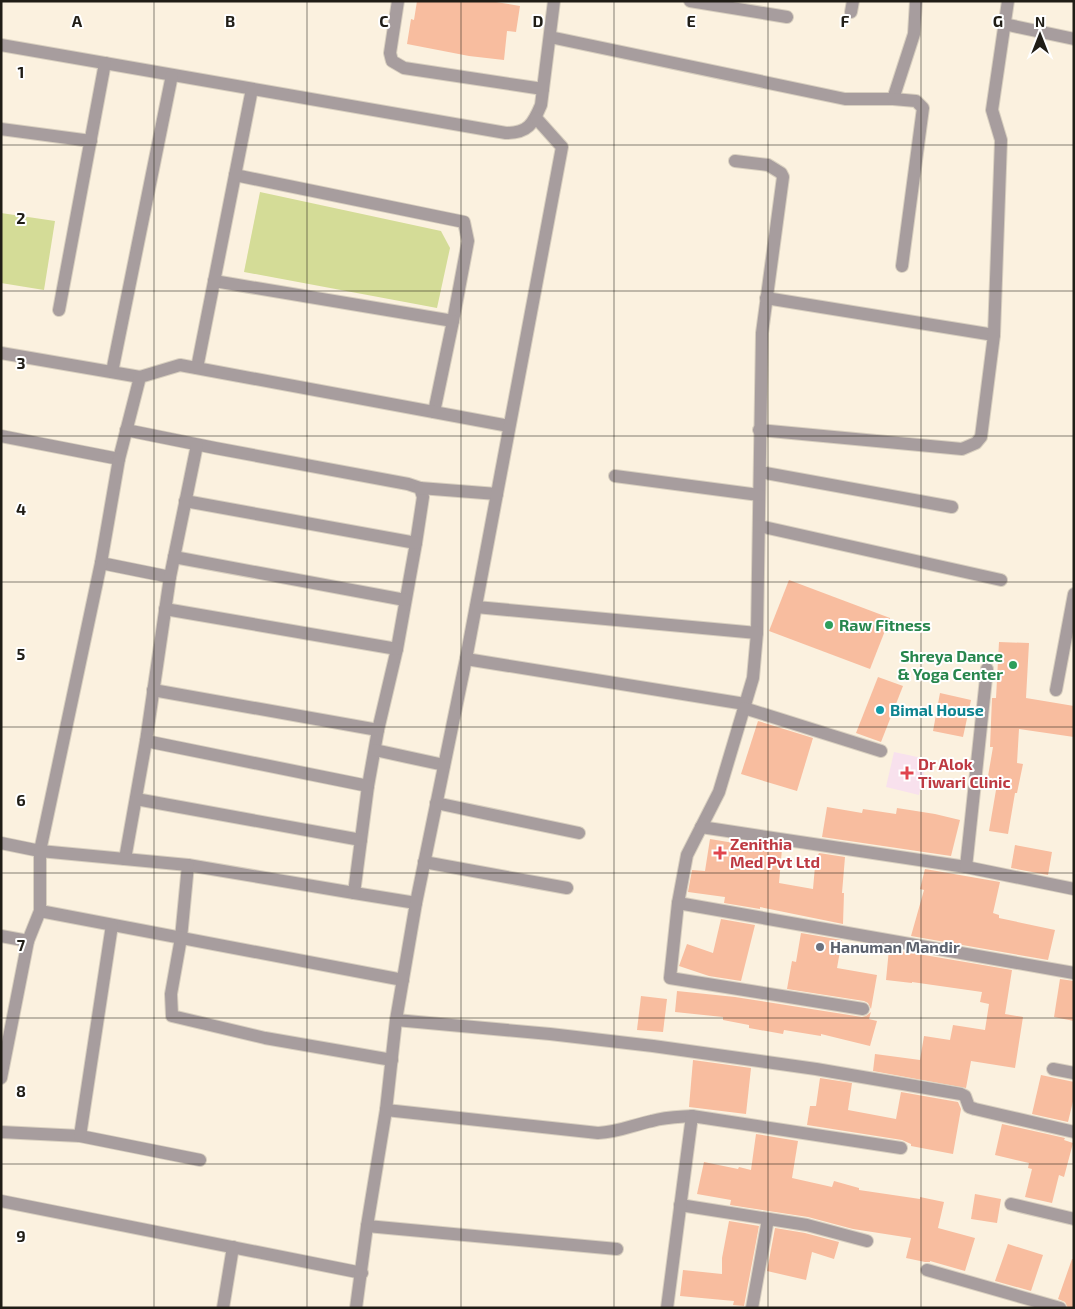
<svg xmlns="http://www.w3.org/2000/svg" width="1075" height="1309" font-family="'Exo 2',sans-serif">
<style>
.medical{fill:#f8e1ed}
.green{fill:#d4dc97}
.building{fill:#f8bd9f}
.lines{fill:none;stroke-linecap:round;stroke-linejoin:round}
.minor-casing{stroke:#d8cfbf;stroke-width:14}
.minor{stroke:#a79d9e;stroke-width:12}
.grid{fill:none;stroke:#201d16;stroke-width:1;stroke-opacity:0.55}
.leisure-dot{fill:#2e9e5b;stroke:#fff;stroke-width:2}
.culture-dot{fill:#0f9aa8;stroke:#fff;stroke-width:2}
.health-dot{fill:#e0444e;stroke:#fff;stroke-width:2}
.worship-dot{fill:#6b7280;stroke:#fff;stroke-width:2}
.labels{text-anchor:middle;stroke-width:4;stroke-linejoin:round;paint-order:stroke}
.leisure-label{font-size:16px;font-weight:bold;fill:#27864d;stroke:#fff;text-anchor:start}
.culture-label{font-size:16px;font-weight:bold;fill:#0d838f;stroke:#fff;text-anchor:start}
.health-label{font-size:16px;font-weight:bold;fill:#be3a42;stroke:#fff;text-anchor:start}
.worship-label{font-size:16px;font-weight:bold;fill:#5b616d;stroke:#fff;text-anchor:start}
.grid-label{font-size:16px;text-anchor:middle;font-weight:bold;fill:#201d16;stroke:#fff;stroke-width:4;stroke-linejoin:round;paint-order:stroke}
</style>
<rect width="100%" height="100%" fill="#fbf1df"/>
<polygon class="medical" points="894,752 927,759 919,795 886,787"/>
<g class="green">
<polygon points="260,192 441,231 450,248 437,308 244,272"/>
<polygon points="1,213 55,221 44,290 1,283"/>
</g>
<g class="building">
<polygon points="417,1 490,1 520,6 516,32 507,31 504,60 469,56 407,44 411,19 414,20"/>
<polygon points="789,580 890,618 870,669 769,631"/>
<polygon points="999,642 1029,643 1026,698 1074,706 1074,737 1019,729 1017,763 1023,764 1017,793 1015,793 1008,834 989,831 996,790 986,788 993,747 990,747 992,698 996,698"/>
<polygon points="878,677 903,686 881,742 856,733"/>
<polygon points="940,693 971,700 963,737 933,731"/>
<polygon points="758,721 813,738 797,791 741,774"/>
<polygon points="827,807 862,813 863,809 896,814 897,808 935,814 960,820 951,856 822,837"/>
<polygon points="710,839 734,843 733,845 782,849 779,883 813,889 816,855 818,855 819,853 845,857 842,893 844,893 843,924 760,907 760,909 724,903 725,897 688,892 692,870 705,871"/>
<polygon points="1015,845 1052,852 1048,875 1011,868"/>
<polygon points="925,869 1000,882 993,913 999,915 999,918 1055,930 1048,960 911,936 924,890 920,889"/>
<polygon points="721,919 755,925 741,981 709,976 679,966 687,944 713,953"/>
<polygon points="801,933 842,940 837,968 877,975 871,1009 868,1003 864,1001 787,989 792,961 796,962"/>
<polygon points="889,949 1012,970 1005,1014 1023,1017 1015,1068 971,1061 966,1088 873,1071 875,1054 920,1060 924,1036 950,1040 953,1025 985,1030 989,1004 980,1002 982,992 912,982 912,983 886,980"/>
<polygon points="1060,979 1074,981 1074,1021 1054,1017"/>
<polygon points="677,991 735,997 862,1017 866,1016 871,1012 869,1019 877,1021 870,1046 821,1034 821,1036 784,1030 783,1034 749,1028 749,1025 723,1020 723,1017 675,1012"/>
<polygon points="641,996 667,999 663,1032 637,1030"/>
<polygon points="693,1060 751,1068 746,1114 689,1107"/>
<polygon points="1041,1075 1074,1082 1074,1097 1068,1122 1032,1114"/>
<polygon points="820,1078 852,1083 848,1110 896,1119 901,1092 958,1102 961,1109 953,1154 911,1146 911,1144 902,1140 807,1125 810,1106 816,1106"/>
<polygon points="1002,1124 1065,1138 1064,1140 1073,1143 1064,1177 1059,1175 1052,1203 1025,1197 1032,1169 1028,1168 1029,1163 995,1155"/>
<polygon points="756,1134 798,1141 792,1178 832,1187 834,1181 859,1188 859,1190 920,1199 920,1197 944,1202 938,1228 975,1238 965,1271 930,1261 930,1262 925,1262 906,1258 911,1238 853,1229 808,1217 730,1205 731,1200 697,1194 704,1162 738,1169 739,1167 751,1170"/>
<polygon points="975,1194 1001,1199 997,1223 971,1219"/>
<polygon points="729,1221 759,1226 744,1306 733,1305 734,1301 680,1296 683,1270 722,1274 722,1258"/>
<polygon points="775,1228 805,1233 839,1242 834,1259 812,1252 806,1280 767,1271"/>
<polygon points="1008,1244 1043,1255 1031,1291 995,1281"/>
<polygon points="1072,1259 1074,1259 1074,1308 1068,1308 1065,1302 1058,1299"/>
</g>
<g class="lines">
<g class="minor-casing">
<g id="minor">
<polyline points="398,1 390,53 392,61 404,68 543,89"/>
<polyline points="690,1 787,17"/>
<polyline points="851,12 853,1"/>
<polyline points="1004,24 1074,39"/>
<polyline points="550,37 845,99 893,99 914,34 916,1"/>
<path d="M1,45L506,133C528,133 533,124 541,105L554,1"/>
<polyline points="893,99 916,101 923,108 902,266"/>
<polyline points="1,129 91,141"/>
<polyline points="735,161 768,165 781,173 783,177 762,333 757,633"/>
<polyline points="214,281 453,321 468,241 464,222 235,175"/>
<polyline points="766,298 994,335"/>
<polyline points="59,310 105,63"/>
<polyline points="1,353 140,377"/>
<polyline points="197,368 252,89"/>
<polyline points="112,372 172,75"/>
<polyline points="434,412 453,321"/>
<polyline points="126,430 215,448 408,484 420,488 423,497 416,543 397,649 378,730 368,786 354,893 188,865 181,938 171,994 172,1016 265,1038 392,1060"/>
<polyline points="759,430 962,449 976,443 981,437 994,335 1001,140 992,110 1008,1"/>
<polyline points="1,436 119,459 140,377 180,365 509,426"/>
<polyline points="760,472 952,507"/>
<polyline points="615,476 759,495"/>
<polyline points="420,488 497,494"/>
<polyline points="185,501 416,543"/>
<polyline points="759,526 1001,580"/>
<polyline points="174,557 405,600"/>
<polyline points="101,563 170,577"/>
<polyline points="476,607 757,633 753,678 719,792 687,855 678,903 670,978 863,1009"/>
<polyline points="165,609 397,649"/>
<polyline points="466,659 745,704"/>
<polyline points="153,690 378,730"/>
<polyline points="1056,690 1074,594"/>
<polyline points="744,708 881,751"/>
<polyline points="146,741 368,786"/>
<polyline points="375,750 444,765"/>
<polyline points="136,799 361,840"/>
<polyline points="436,803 579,833"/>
<polyline points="701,827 966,867 1074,889"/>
<polyline points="1,843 40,851 101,563 119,459"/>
<polyline points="125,859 146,741 170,577 197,445"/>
<polyline points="424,862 567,888"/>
<polyline points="966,867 987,669"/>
<polyline points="354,893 416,903"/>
<polyline points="678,903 1074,973"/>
<polyline points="40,911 403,980"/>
<polyline points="1,936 28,941"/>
<polyline points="396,1020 550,1034 653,1046 816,1069 961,1094 965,1096 969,1107 975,1109 1074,1132"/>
<polyline points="1053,1069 1074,1073"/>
<polyline points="1,1078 28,941 40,911 40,851 188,865"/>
<path d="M386,1110L598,1133C620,1132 632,1125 652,1121C665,1117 678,1117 692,1116L901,1148"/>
<polyline points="1,1132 80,1136 200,1160"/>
<polyline points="80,1136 112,925"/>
<polyline points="1,1201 362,1273"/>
<polyline points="1011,1204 1074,1219"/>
<polyline points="680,1205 807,1225 867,1241"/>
<polyline points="367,1226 617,1249"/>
<polyline points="927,1270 1060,1308"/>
<polyline points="223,1308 233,1247"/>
<polyline points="356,1308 367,1226 386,1110 396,1020 416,903 466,659 562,147 536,118"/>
<polyline points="667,1308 692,1116"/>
<polyline points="752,1308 768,1219"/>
</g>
</g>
<use href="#minor" class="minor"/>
</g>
<path class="grid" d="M154,1V1308M307,1V1308M461,1V1308M614,1V1308M768,1V1308M921,1V1308M1,145H1074M1,291H1074M1,436H1074M1,582H1074M1,727H1074M1,873H1074M1,1018H1074M1,1164H1074"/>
<g class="leisure-dot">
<circle cx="829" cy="625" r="5"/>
<circle cx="1013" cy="665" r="5"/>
</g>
<circle class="culture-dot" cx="880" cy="710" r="5"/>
<g class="health-dot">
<path d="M904.5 765.5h5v5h5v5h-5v5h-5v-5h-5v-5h5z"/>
<path d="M717.5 845.5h5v5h5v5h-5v5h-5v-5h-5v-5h5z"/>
</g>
<circle class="worship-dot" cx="820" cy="947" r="5"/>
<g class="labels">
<g class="leisure-label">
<text x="839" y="631">Raw Fitness</text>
<text x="1003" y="662" text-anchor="end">Shreya Dance<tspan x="1003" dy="18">&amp; Yoga Center</tspan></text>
</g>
<g class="culture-label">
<text x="890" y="716">Bimal House</text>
</g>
<g class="health-label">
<text x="918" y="770">Dr Alok<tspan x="918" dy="18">Tiwari Clinic</tspan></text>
<text x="730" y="850">Zenithia<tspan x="730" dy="18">Med Pvt Ltd</tspan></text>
</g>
<g class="worship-label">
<text x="830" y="953">Hanuman Mandir</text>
</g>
</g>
<g class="grid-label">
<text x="77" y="27">A</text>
<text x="230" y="27">B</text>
<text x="384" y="27">C</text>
<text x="538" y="27">D</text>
<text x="691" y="27">E</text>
<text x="845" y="27">F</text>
<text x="998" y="27">G</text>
<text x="21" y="78">1</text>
<text x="21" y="224">2</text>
<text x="21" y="369">3</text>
<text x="21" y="515">4</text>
<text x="21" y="660">5</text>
<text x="21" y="806">6</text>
<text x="21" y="951">7</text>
<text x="21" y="1097">8</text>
<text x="21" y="1242">9</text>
</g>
<rect width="1075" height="1309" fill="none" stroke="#201d16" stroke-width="5"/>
<g transform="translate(1040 35)" stroke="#ffffff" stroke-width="4" paint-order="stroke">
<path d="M0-4L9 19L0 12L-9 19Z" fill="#201d16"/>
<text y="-8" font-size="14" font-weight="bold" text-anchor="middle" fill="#201d16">N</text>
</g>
</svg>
